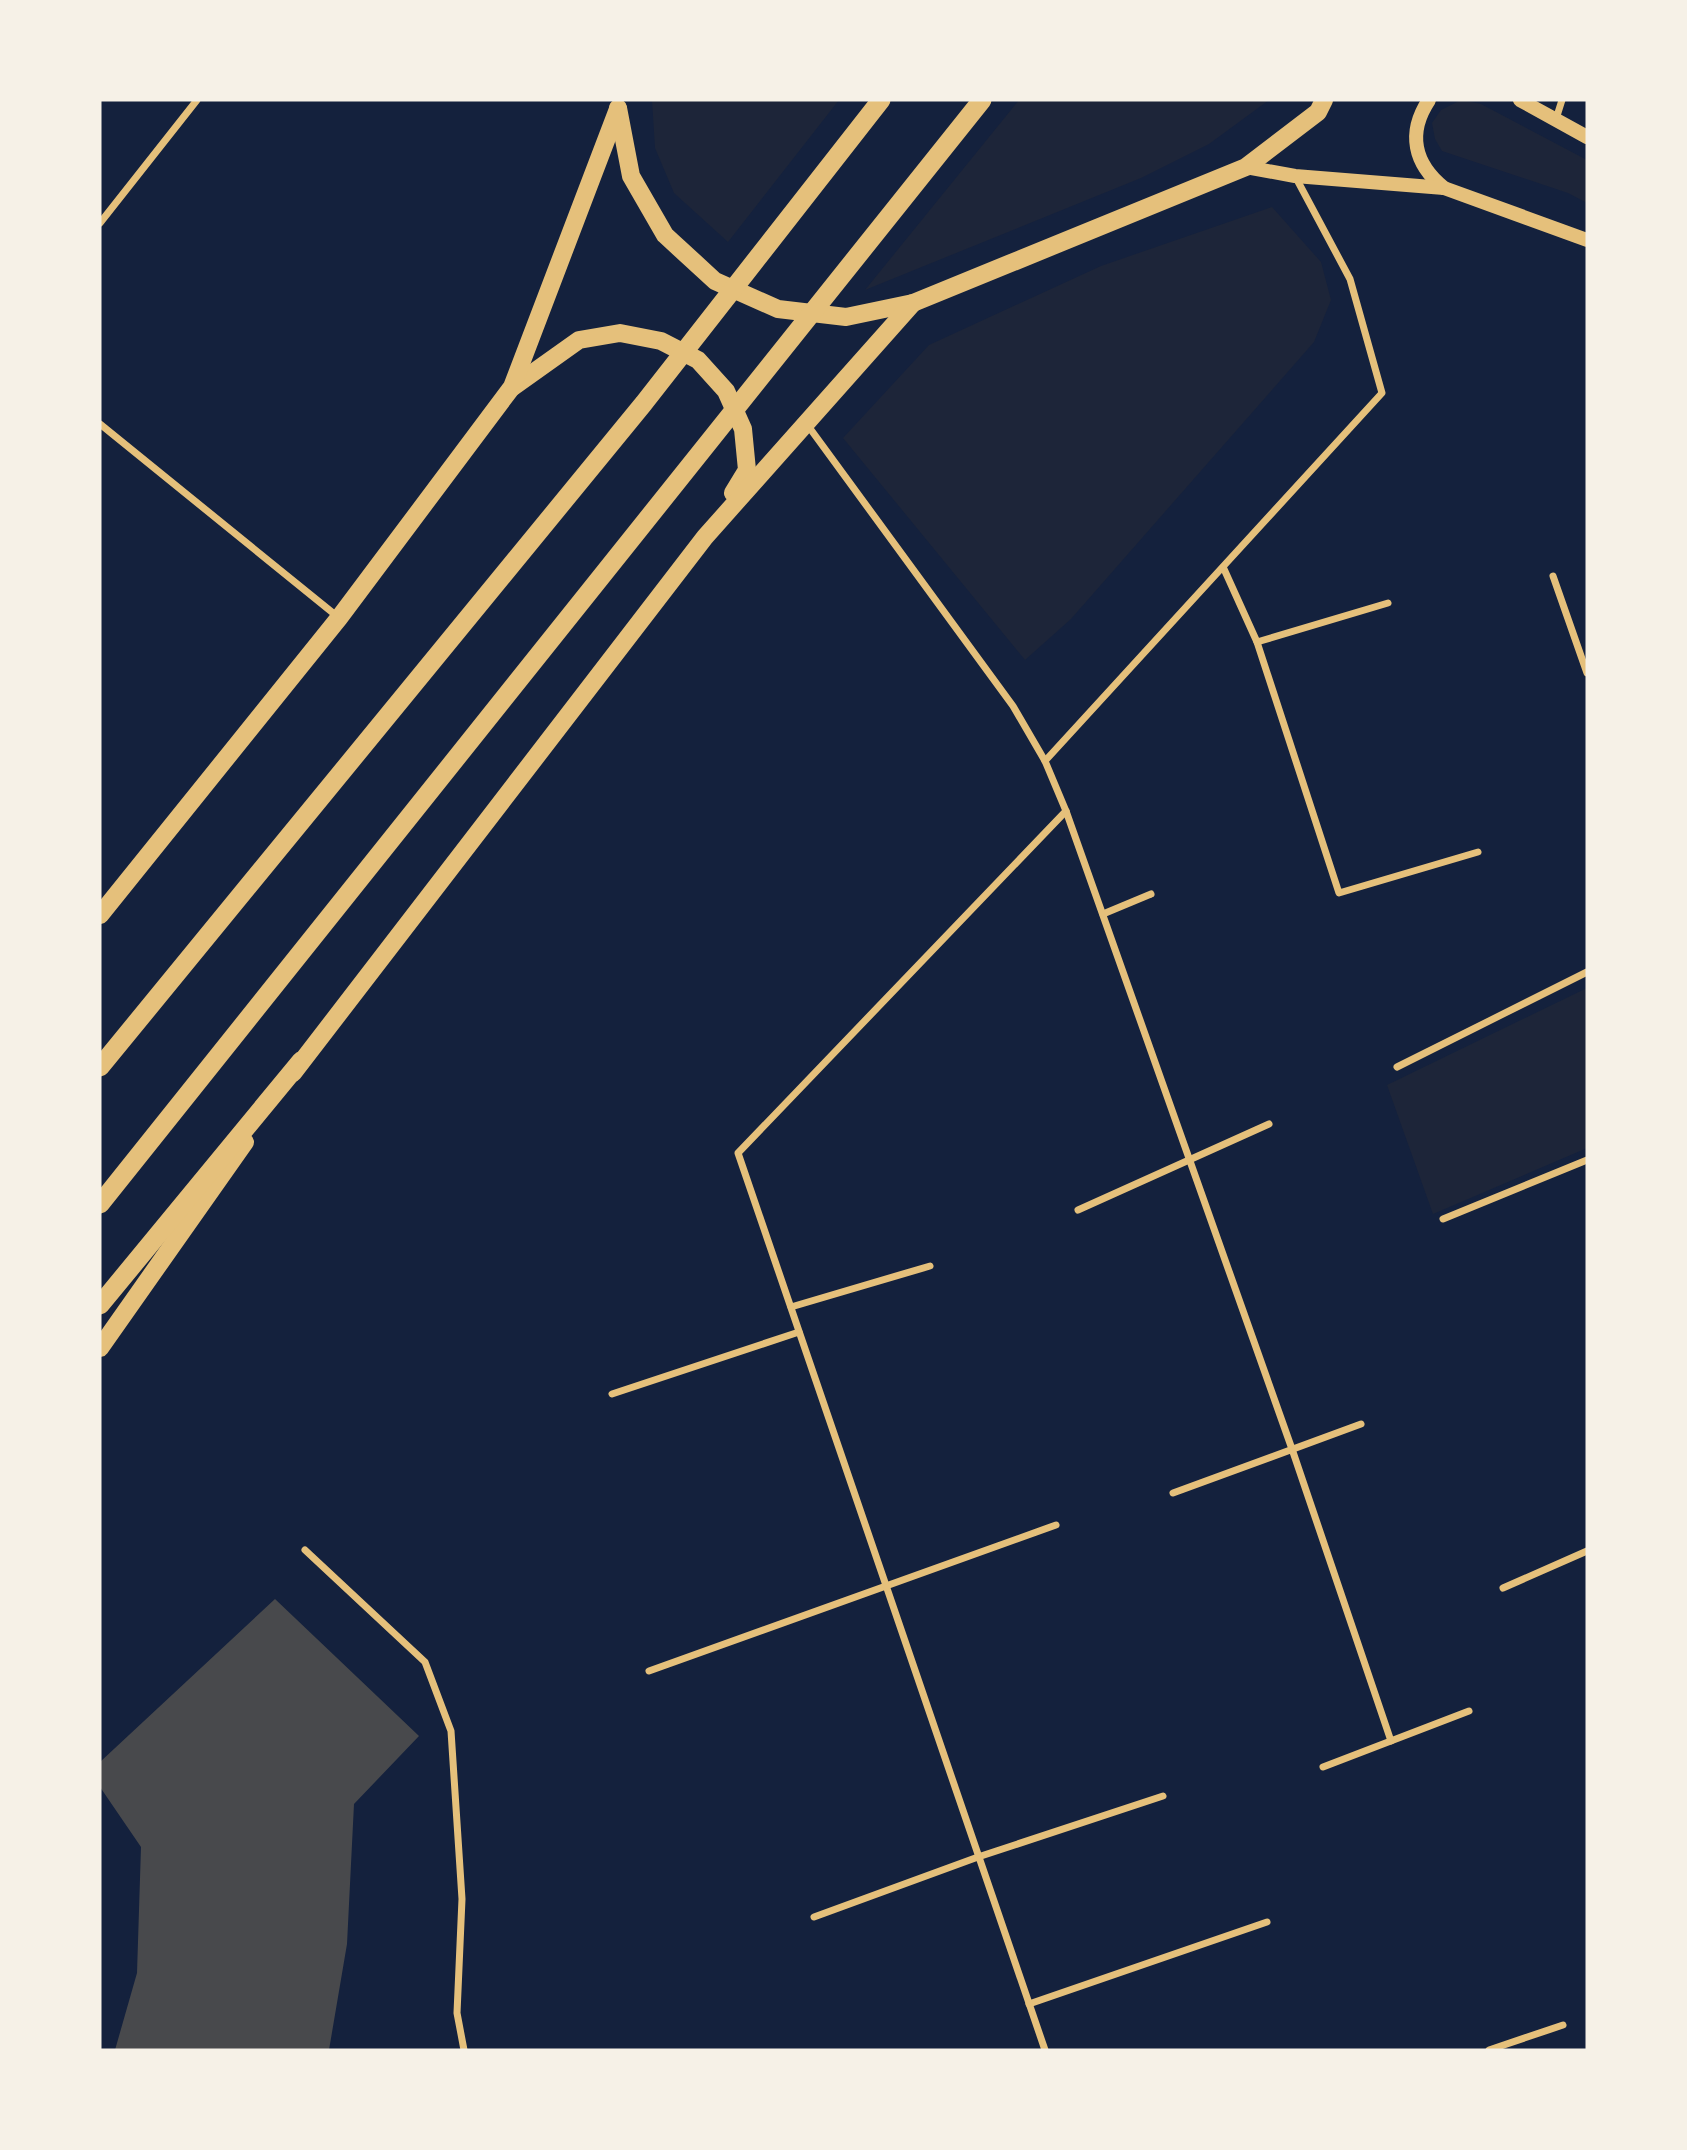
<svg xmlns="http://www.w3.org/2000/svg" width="1687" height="2150" font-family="'Source Serif 4',serif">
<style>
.green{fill:#1d2539}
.building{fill:#48494c}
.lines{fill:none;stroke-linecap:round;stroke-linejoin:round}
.minor{stroke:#e5c07b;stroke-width:7}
.secondary{stroke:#e5c07b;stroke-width:14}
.primary{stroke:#e5c07b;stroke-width:18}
.trunk{stroke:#e5c07b;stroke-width:19}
</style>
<rect width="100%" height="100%" fill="#14213d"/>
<g class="green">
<polygon points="652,100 839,100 728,242 674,193 655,148"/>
<polygon points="1019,100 1269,100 1209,144 1141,178 865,290"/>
<polygon points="1461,100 1481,104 1587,160 1587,203 1568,193 1442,151 1435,139 1432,123 1441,110"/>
<polygon points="1272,207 1321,262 1331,300 1314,342 1071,619 1025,660 843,438 929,345 1101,266"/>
<polygon points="1587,988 1587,1148 1433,1214 1387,1085"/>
</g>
<polygon class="building" points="275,1599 419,1736 354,1804 347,1944 329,2050 115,2050 137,1973 141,1847 100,1787 100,1762"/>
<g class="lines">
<g class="minor">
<polyline points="1556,119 1562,100"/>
<polyline points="100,223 197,100"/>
<polyline points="806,423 1013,706 1045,761 1066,811 1292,1449 1391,1741"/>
<polyline points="100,424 338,617"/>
<polyline points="1224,569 1257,642 1339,893 1478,852"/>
<polyline points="1553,576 1587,673"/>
<polyline points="1257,642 1388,603"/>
<polyline points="1045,761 1382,393 1350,279 1295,176"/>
<polyline points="1103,914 1151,894"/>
<polyline points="1397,1067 1587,972"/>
<polyline points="1078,1210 1269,1124"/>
<polyline points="1443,1219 1587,1160"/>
<polyline points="791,1307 930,1266"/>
<polyline points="612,1394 799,1332"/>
<polyline points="1173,1493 1361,1424"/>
<polyline points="305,1550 425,1662 451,1731 462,1899 457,2013 464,2050"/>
<polyline points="1503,1588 1587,1551"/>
<polyline points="649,1671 1056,1525"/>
<polyline points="1323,1767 1469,1711"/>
<polyline points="814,1917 978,1857 1163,1796"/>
<polyline points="1029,2004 1267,1922"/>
<polyline points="1045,2050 738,1153 1066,811"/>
<polyline points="1489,2050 1563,2025"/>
</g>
<g class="secondary">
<path d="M1429,100C1407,133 1414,164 1444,188"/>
<polyline points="1520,100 1587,137"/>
<polyline points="1246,167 1295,176 1444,188 1587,240"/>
</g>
<g class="primary">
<polyline points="618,108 631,176 665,235 715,281 778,309 846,317 913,303 1246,167 1318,112 1324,100"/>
<polyline points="513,387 579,340 620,333 661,341 698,360 726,391 743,429 747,470 733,493"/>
<polyline points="100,915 339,618 512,387 618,109"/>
<polyline points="293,1073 705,537 913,303"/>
<polyline points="100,1348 245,1142"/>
</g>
<g class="trunk">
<polyline points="100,1067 644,403 881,100"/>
<polyline points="100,1204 982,100"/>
<polyline points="100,1305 301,1061"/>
</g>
</g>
<rect width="1687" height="2150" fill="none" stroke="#f6f1e7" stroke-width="203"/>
</svg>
